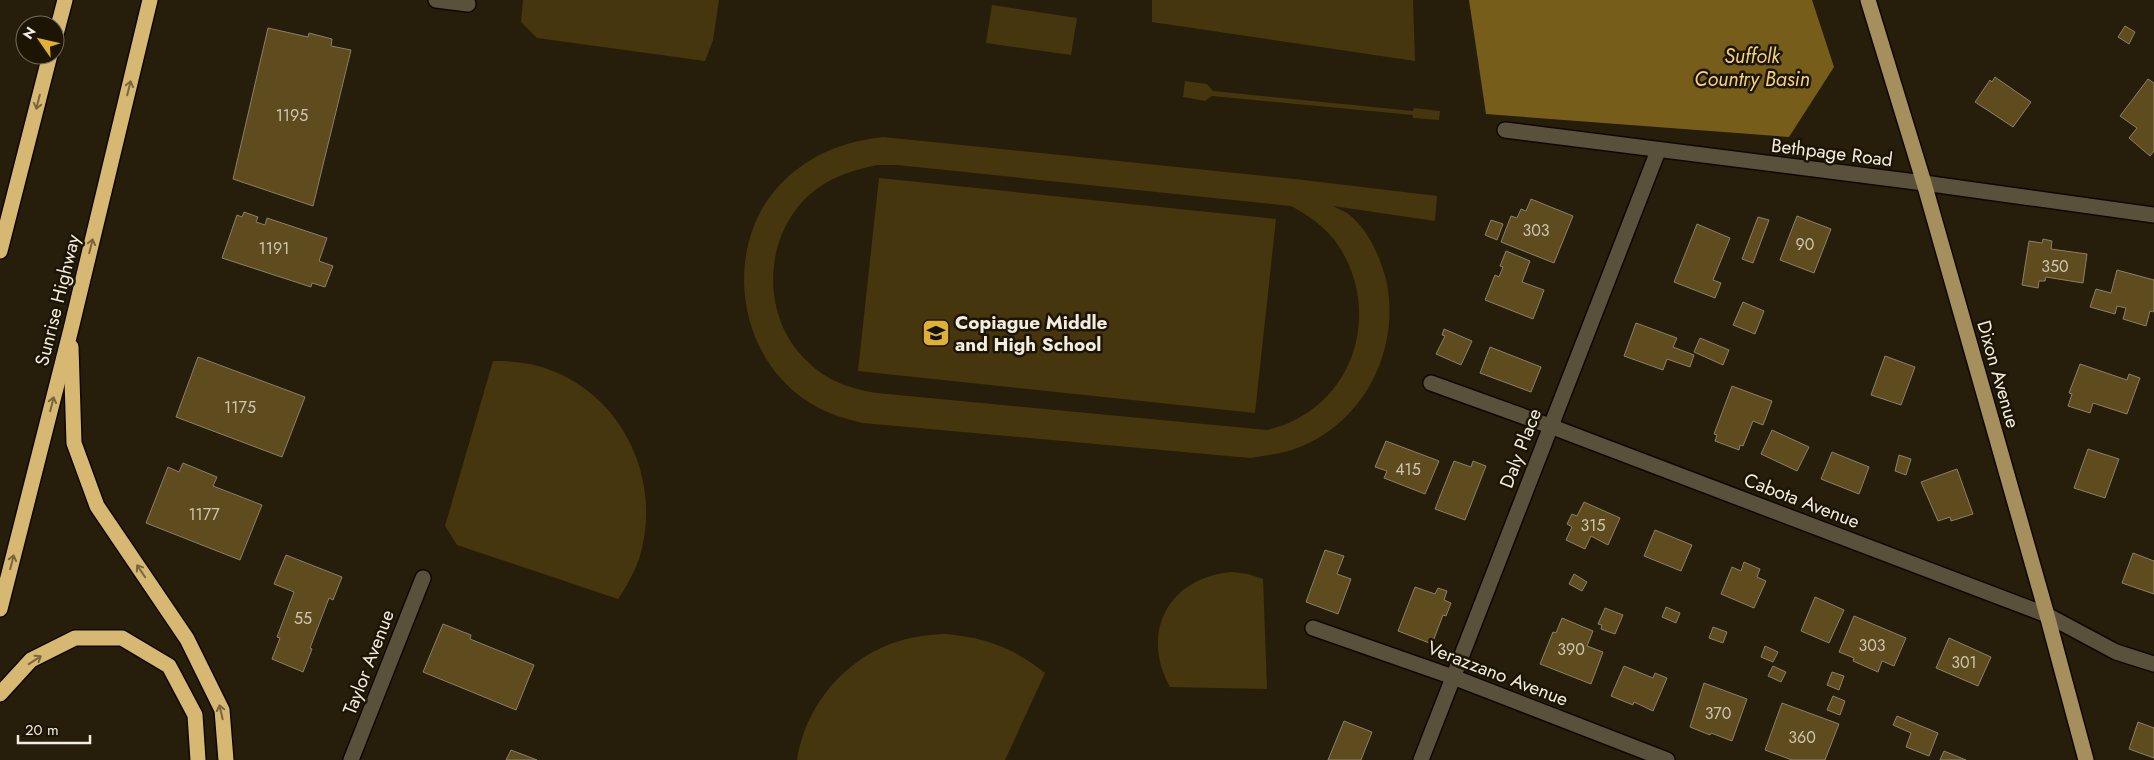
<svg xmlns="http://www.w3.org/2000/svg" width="2154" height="760" font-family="Jost,sans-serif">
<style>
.green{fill:#46360d;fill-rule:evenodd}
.water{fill:#775d1a}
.building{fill:#5e4c1f;stroke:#89806a}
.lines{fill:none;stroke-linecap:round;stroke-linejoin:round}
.minor-casing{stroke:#0f0800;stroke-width:18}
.major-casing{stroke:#0f0800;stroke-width:18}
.highway-casing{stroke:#0f0800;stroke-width:18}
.minor{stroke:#5a513d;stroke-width:15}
.major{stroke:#a48f5d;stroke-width:15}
.highway{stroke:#d6b873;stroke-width:15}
.oneway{stroke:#7a663c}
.labels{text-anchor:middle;stroke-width:5;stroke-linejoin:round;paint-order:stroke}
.number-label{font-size:16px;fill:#cec5b0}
.street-label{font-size:19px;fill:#f3ede1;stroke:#1d1504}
.poi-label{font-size:19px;font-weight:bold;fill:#f3ede1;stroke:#1d1504;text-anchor:start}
.water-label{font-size:20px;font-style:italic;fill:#f7d27c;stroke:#1d1504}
</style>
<rect width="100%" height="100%" fill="#261e0b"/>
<g class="green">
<polygon points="523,0 719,0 713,40 705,61 537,38 521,22"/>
<polygon points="1152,0 1413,0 1415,61 1152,22"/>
<polygon points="992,5 1077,18 1071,55 986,43"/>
<polygon points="1185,81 1207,84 1213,91 1413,111 1414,108 1440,111 1439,120 1413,118 1413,115 1212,96 1205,101 1183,97"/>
<path d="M883,137L1295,179L1437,196L1435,221L1333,206C1338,209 1347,212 1352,217C1370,233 1382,261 1387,284C1400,354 1361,427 1292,450C1278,454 1264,456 1250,458L863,423C842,418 822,412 804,399C728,346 722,223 799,168C824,149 851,141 883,137ZM877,165H897L1291,206C1309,216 1326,227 1338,245C1376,301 1362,381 1302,416C1291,423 1279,427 1267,430L877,393C850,389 825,380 806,360C756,312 764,221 824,184C840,174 858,169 877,165Z"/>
<polygon points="879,178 1276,219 1255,413 858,371"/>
<path d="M493,361C508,361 523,362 538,366C621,389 664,479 639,559C634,573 626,587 618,599L457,545L445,526Z"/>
<path d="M1232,572L1248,574L1263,579L1267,689L1170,687C1139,631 1170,577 1232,572Z"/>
<path d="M945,634C984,637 1014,648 1045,673L1005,760H797C804,712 837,668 881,648C902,638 923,635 945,634Z"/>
</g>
<polygon class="water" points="1469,0 1812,0 1834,67 1789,137 1486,114"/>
<g class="building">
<polygon points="2125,26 2135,32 2129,44 2118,37"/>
<polygon points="268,28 308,37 309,33 332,39 331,46 351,50 313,206 233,179"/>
<polygon points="1995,77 2031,102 2013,127 1975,102 1990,80 1992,82"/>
<polygon points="2148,79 2154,83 2154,151 2150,156 2129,138 2137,128 2120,116"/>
<polygon points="1531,199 1573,216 1554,263 1501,242 1511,216 1517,218 1521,209 1526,211"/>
<polygon points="244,212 258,217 256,222 265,225 267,218 327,238 319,261 333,266 325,287 312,283 311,287 222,258 237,215 242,217"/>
<polygon points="1797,216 1831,229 1814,273 1780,260"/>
<polygon points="1758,217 1769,220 1753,263 1742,259"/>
<polygon points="1491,220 1503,224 1497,240 1485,235"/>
<polygon points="1697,224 1730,238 1713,280 1721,283 1715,298 1674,282"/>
<polygon points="2043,239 2052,241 2051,249 2087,254 2083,283 2046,277 2045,281 2039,281 2038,288 2022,285 2029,241 2042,243"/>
<polygon points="1506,251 1530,261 1522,282 1544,290 1533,319 1485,300 1495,275 1499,277 1503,267 1500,266"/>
<polygon points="2117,270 2154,280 2154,309 2153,312 2150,311 2146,326 2123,319 2126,308 2117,306 2115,314 2090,307 2096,289 2111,293"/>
<polygon points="1743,302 1764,311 1755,334 1733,325"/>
<polygon points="1636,323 1677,338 1673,347 1694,355 1690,367 1667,359 1663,370 1624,356"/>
<polygon points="1444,329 1472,341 1461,365 1436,354 1445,336 1442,335"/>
<polygon points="1700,338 1729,350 1723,365 1694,352"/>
<polygon points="1490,347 1541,367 1531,392 1480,373"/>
<polygon points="1885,356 1915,367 1901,405 1871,395"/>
<polygon points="198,357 305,397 282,457 176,417"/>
<polygon points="2080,364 2127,380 2129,374 2140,378 2127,414 2093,403 2090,413 2068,406 2072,394 2069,393"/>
<polygon points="1732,386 1772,401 1763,425 1753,421 1743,446 1740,445 1739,450 1715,441 1717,435 1714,434"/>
<polygon points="1772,430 1809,447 1797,471 1761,454"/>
<polygon points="1386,441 1439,461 1425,494 1384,478 1387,471 1375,467"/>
<polygon points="2088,449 2119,459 2105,498 2074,488"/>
<polygon points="1832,452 1869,467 1859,494 1821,479"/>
<polygon points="1899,455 1911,459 1906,475 1895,471"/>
<polygon points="1454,461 1471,467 1473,461 1486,466 1465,520 1435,509"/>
<polygon points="183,463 217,477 213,486 262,505 240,560 146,523 168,467 179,472"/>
<polygon points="1957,469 1973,514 1951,521 1950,517 1938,521 1921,482"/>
<polygon points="1584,502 1620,518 1608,545 1591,536 1585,549 1566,540 1572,527 1567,524 1572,514 1577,516"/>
<polygon points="1655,530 1692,545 1681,571 1644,556"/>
<polygon points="1325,550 1344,556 1337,574 1351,579 1338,614 1306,602"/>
<polygon points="2133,553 2154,561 2154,594 2122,583"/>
<polygon points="286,555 342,577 333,600 329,598 310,648 312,649 303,672 272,659 280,638 277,637 294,592 274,584"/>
<polygon points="1744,562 1760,569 1757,577 1766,581 1754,608 1721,594 1732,567 1741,571"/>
<polygon points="1574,574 1587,582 1582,591 1569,584"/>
<polygon points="1415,587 1435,594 1438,588 1447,591 1444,600 1451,603 1446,616 1443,615 1432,644 1398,631"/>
<polygon points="1815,597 1844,610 1829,643 1801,631"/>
<polygon points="1666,607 1680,613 1676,623 1662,617"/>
<polygon points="1605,608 1623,615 1615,634 1601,629 1602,625 1598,624"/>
<polygon points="1854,616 1906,638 1894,666 1882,661 1878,672 1853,661 1854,658 1839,652"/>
<polygon points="1562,618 1593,631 1587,646 1603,652 1591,684 1540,664 1553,632 1556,633"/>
<polygon points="443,624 471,635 470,639 534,665 516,710 423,672"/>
<polygon points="1713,627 1727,632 1723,643 1709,638"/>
<polygon points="1949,638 1991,657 1978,686 1936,668"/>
<polygon points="1765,646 1778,652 1773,662 1761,657"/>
<polygon points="1624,666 1653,678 1655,673 1667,678 1653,711 1634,702 1633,705 1611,696"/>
<polygon points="1773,666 1786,672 1781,682 1768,676"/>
<polygon points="1832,672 1844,676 1839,690 1827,685"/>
<polygon points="1704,683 1747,699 1732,741 1711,733 1710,735 1690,727"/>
<polygon points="1833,696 1845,701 1840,715 1827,710"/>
<polygon points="1782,703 1839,724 1825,760 1792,760 1765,750"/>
<polygon points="1897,716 1938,733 1929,756 1906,747 1911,733 1893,725"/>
<polygon points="1344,721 1372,732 1361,760 1328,760"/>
<polygon points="2138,722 2154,728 2154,758 2129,749"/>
<polygon points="511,750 537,760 506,760"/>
<polygon points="1944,751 1966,760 1940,760"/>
</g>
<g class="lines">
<g class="minor-casing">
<g id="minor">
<polyline points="436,0 468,4"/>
<polyline points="1505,130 1924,183 2154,215"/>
<polyline points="1431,383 1550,426 2047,615 2116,652 2154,664"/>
<polyline points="1313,628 1453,677 1667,760"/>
<polyline points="351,760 423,578"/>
<polyline points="1421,760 1658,151"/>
</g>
</g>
<g class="major-casing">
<polyline id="major" points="1868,0 1924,183 2047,615 2086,760"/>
</g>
<g class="highway-casing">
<g id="highway">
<polyline points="55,38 65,0"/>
<polyline points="0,251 50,55"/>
<polyline points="71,347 74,443 97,506 187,639 222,710 226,760"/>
<polyline points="0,609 71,329 150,0"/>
<polyline points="0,694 31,660 75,638 122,638 169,666 195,715 198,760"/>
</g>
</g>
<use href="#minor" class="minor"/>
<use href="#major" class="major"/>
<use href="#highway" class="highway"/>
</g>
<defs><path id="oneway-shaft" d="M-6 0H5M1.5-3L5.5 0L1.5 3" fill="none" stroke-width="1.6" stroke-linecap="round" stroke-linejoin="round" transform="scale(1.25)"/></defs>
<g class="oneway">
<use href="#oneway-shaft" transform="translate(129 88) rotate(-76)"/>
<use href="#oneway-shaft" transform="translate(38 102) rotate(104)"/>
<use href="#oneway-shaft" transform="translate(91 246) rotate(-76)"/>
<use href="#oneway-shaft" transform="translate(52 404) rotate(-76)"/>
<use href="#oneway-shaft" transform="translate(12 562) rotate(-76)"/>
<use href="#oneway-shaft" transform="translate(141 571) rotate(-124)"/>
<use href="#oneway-shaft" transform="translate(35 660) rotate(-33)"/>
<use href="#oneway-shaft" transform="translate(221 712) rotate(-103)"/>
</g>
<defs>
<g id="school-square" transform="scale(1.4375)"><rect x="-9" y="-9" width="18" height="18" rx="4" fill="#dfb034" stroke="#1d1504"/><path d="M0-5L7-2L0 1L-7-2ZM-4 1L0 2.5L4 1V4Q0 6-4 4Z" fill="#111"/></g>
</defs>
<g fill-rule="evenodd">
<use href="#school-square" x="936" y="333"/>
</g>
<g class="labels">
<g class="number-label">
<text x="292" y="121">1195</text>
<text x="1536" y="236">303</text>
<text x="1805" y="250">90</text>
<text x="274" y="254">1191</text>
<text x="2055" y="272">350</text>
<text x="240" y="413">1175</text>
<text x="1408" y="475">415</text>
<text x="204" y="520">1177</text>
<text x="1593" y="531">315</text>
<text x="303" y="624">55</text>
<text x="1872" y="651">303</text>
<text x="1571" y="655">390</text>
<text x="1964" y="668">301</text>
<text x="1718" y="719">370</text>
<text x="1802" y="743">360</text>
</g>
<g class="street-label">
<text transform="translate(1832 152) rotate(7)" y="7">Bethpage Road</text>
<text transform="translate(57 300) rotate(-76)" y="7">Sunrise Highway</text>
<text transform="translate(1999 374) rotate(74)" y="7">Dixon Avenue</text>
<text transform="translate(1520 448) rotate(-69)" y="7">Daly Place</text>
<text transform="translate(1802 500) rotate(21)" y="7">Cabota Avenue</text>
<text transform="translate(368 662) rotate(-69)" y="7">Taylor Avenue</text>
<text transform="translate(1498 673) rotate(21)" y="7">Verazzano Avenue</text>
</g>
<g class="poi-label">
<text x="955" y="329">Copiague Middle<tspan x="955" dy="22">and High School</tspan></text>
</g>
<g class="water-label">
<text x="1752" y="63">Suffolk<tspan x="1752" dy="23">Country Basin</tspan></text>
</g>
</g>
<g transform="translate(40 40) rotate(304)"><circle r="24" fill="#1d1504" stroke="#736b5c"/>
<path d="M0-4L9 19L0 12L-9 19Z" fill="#dfb034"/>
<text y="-8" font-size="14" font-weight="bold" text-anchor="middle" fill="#f3ede1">N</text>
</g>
<path d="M18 735v8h72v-8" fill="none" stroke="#f3ede1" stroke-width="2.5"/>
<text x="25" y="735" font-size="15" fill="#f3ede1" stroke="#1d1504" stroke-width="4" paint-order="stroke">20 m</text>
</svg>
